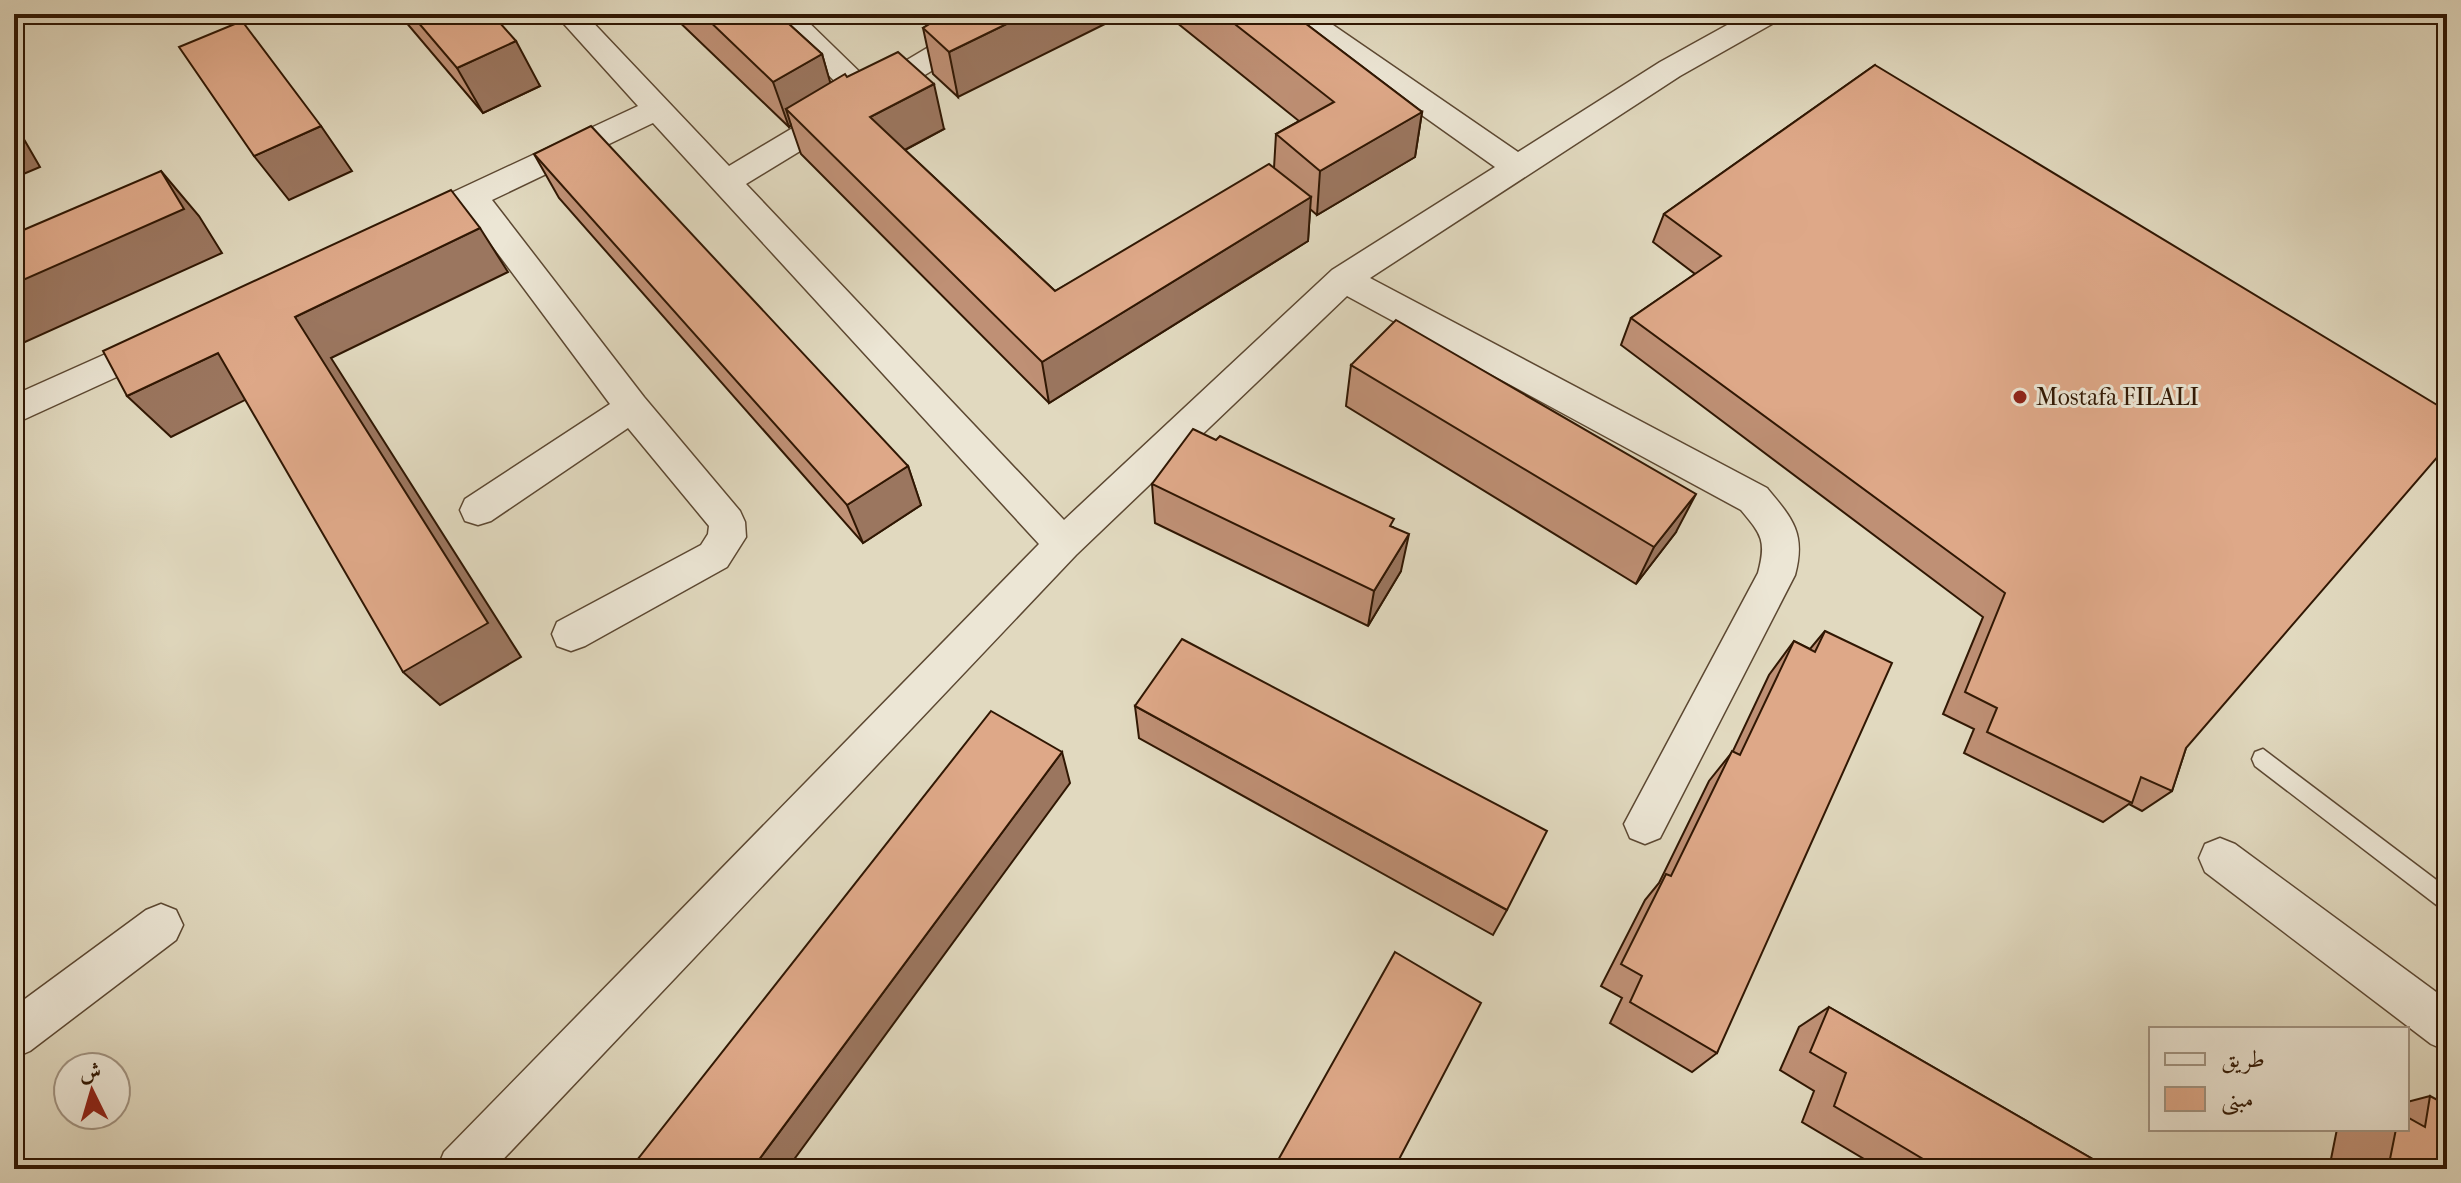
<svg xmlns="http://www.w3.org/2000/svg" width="2461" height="1183" font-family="'IM FELL French Canon',Amiri,serif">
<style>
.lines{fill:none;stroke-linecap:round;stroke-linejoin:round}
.service-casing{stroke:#5c4832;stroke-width:3}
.minor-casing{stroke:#5c4832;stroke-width:3}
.service{fill:#ece6d5;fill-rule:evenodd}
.minor{fill:#ece6d5;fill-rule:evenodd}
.wall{fill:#bf9075;stroke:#301703;stroke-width:2}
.shaded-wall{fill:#9b765f;stroke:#301703;stroke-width:2}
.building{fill:#dea888;stroke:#301703;stroke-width:2}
.poi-dot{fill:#8f2418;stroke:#ece6d5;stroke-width:3}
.labels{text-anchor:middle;stroke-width:6;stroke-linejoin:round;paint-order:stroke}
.poi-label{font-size:24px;fill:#301703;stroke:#ece6d5;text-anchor:start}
</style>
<rect width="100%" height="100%" fill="#e1d9bf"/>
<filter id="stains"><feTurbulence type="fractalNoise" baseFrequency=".0025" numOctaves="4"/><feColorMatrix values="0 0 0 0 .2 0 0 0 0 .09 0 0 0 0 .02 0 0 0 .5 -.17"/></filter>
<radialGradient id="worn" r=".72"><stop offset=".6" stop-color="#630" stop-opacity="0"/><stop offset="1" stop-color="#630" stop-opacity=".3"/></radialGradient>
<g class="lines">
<g class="service-casing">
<polygon id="service" points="2263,749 2447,888 2447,913 2255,766 2252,759 2255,752"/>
</g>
<g class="minor-casing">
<g id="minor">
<path d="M555,14H585L729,166L848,95L769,14H800L870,82L984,14H1019L1015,20L746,184L1064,520L1332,270L1495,167L1288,20L1284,14H1317L1518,152L1660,62L1747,14H1783L1779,20L1680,76L1370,278L1767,488C1793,519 1806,534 1795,575L1660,838L1645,844L1630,838L1624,824L1758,573C1767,540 1761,534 1741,510L1347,296L1076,555L494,1169H437L444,1152L1039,544L653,123L492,200L644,397L740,511L745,522L746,537L727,567L585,646L571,651L557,646L552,634L557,622L701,545L708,534L709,526L628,428L491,521L478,525L465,521L460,510L465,499L610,404L467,212L415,234L404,231L399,223L404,215L638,106Z"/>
<polygon points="157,331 169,335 174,344 169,353 14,424 14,395"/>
<polygon points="2220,838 2235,844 2447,1000 2447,1051 2431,1044 2205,872 2199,858 2205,844"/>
<polygon points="161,904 176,910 183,925 176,940 30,1051 14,1058 14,1007 146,910"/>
</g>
</g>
<use href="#service" class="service"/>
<use href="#minor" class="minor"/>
</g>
<g class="wall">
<polygon points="399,14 492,14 540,86 483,113"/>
<polygon points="671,14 778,14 822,54 830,83 847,77 944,129 905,150 1055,291 1274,168 1276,134 1299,121 1166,14 1293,14 1422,112 1415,157 1317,215 1310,209 1308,241 1049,403 801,154 791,125 789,127"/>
<polygon points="946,14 958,97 933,74 923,28"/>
<polygon points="1875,65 2186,748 2172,791 2142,811 2129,804 2103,822 1964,753 1974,729 1943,714 1983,617 1621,345 1631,318 1695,274 1653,242 1664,214"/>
<polygon points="534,154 908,466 921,505 863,543 559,198"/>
<polygon points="1351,365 1676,532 1636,584 1346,406"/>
<polygon points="1152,484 1393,527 1401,571 1368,626 1155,523"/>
<polygon points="1825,631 1717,1053 1692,1072 1610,1023 1622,998 1601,986 1645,900 1659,883 1709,781 1733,751 1769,675 1794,641 1810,649"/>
<polygon points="1135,706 1507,910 1493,935 1139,738"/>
<polygon points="1829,1007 2110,1169 1881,1169 1802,1122 1814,1091 1780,1070 1799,1027"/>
<polygon points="2430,1096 2447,1169 2329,1169 2337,1129 2407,1129 2407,1102"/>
</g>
<g class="shaded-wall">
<polygon points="1027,14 1125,14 958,97 949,52"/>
<polygon points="516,41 540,86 483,113 457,68"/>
<polygon points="822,54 835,99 786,109 791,125 789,127 773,82"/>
<polygon points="934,84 944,129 882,162 870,117"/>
<polygon points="1422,112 1415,157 1317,215 1320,171"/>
<polygon points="14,122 40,167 14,178"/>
<polygon points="321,126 352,171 289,200 254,156"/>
<polygon points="161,171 199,216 222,253 14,347 14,284"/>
<polygon points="1311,197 1308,241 1049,403 1042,362"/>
<polygon points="480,228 508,272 331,358 521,657 440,705 403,672 295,317"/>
<polygon points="218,353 257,394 171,437 127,396"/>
<polygon points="908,466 921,505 863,543 847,505"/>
<polygon points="1696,494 1676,532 1636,584 1654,547"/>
<polygon points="1409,534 1401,571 1368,626 1374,591"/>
<polygon points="1062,752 1070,783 787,1169 752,1169"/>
</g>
<g class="building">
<polygon points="411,14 492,14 516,41 457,68"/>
<polygon points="702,14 778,14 822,54 773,82"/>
<polygon points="946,14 1027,14 949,52 923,28"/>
<polygon points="1222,14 1293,14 1422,112 1320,171 1276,134 1334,102"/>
<polygon points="242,21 321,126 254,156 179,47"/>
<polygon points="898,52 934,84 870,117 1055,291 1269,164 1311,197 1042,362 786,109 845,74 847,77"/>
<polygon points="1875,65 2447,411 2447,446 2186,748 2172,791 2141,777 2132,803 1987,732 1997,708 1965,692 2005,593 1631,318 1721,256 1664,214"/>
<polygon points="591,126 908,466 847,505 534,154"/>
<polygon points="161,171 184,209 14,284 14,234"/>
<polygon points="451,190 480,228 295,317 488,623 403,672 218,353 127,396 103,351"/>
<polygon points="1396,320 1696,494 1654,547 1351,365"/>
<polygon points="1193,429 1216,440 1220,436 1394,519 1390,526 1409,534 1374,591 1152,484"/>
<polygon points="1825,631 1892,663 1717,1053 1630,1002 1642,976 1621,964 1666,874 1671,876 1732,751 1740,755 1794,641 1815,652"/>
<polygon points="1182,639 1547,831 1507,910 1135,706"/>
<polygon points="991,711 1062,752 752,1169 630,1169"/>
<polygon points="1395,952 1481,1003 1394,1169 1273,1169"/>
<polygon points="1829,1007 2110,1169 1940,1169 1834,1106 1846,1073 1810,1052"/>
<polygon points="2430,1096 2447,1105 2447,1169 2388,1169 2396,1129 2407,1129 2407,1117 2425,1127"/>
</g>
<circle class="poi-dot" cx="2020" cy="397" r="8"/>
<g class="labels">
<g class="poi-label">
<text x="2036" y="405">Mostafa FILALI</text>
</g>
</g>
<rect width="2461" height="1183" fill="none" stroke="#e1d9bf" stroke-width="48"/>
<rect x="16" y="16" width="2429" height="1151" fill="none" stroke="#301703" stroke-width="4"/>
<rect x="24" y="24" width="2413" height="1135" fill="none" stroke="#301703" stroke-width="2"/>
<rect x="2149" y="1027" width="260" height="104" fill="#ece6d5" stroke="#a19381" stroke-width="2"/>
<rect x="2165" y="1053" width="40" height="12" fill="#ece6d5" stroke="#a19381" stroke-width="2"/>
<text x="2221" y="1067" font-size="24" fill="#301703">طريق</text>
<rect x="2165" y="1087" width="40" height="24" fill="#dea888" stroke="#a19381" stroke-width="2"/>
<text x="2221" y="1107" font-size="24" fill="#301703">مبنى</text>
<g transform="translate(92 1091) rotate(355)"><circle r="38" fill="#ece6d5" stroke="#a19381" stroke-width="2"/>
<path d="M0-6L14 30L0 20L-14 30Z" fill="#8f2418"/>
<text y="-12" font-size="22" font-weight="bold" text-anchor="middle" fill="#301703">ش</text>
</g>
<rect width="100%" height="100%" filter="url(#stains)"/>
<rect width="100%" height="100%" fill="url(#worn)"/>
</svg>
